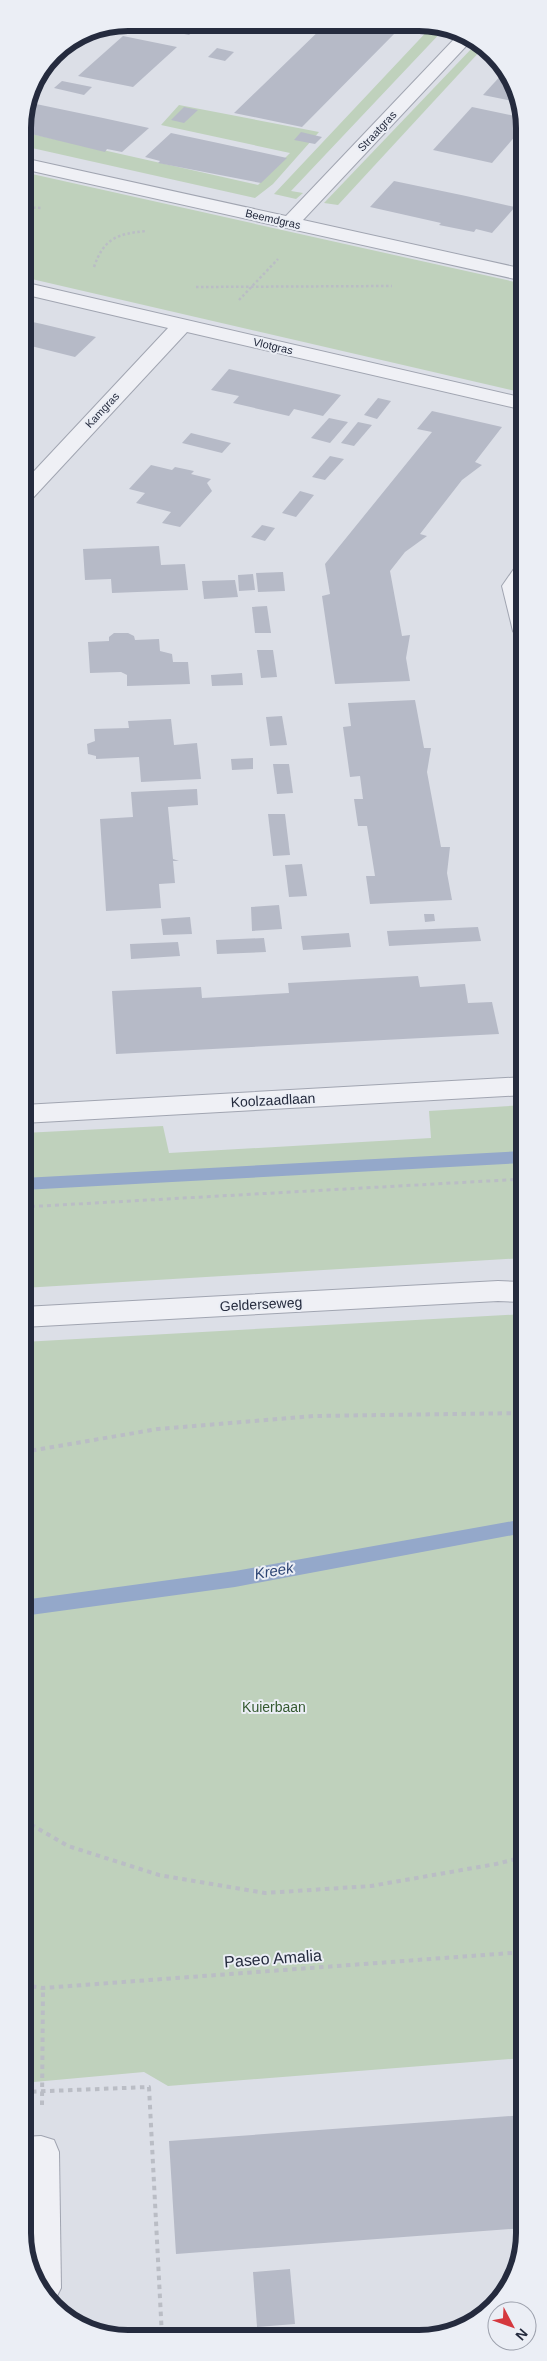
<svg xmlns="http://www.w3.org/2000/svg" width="547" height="2361" font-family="Arial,sans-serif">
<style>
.green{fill:#bfd1bc}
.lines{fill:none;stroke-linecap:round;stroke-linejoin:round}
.stream{fill:#94a8ca;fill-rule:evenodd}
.building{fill:#b6bac7}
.minor-casing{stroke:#a1a5b1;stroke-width:2}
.path-far2{stroke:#babdc5;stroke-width:2.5;stroke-dasharray:2.5 2.5;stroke-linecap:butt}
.path-far1{stroke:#babdc5;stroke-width:3;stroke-dasharray:4 4;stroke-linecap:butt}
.path{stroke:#babdc5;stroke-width:4;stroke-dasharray:4.5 4.5;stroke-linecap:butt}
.minor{fill:#eff0f5;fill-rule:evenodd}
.labels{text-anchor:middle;stroke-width:4;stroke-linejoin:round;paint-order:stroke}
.far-street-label{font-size:11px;fill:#252b3e;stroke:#ebeef5}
.street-label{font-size:14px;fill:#252b3e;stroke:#ebeef5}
.park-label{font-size:14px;fill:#355a31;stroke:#ebeef5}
.water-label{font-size:15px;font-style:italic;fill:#2d4574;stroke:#ebeef5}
.near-street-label{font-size:16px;fill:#252b3e;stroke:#ebeef5}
.rim{fill:none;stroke:#252b3e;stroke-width:6}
</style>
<rect width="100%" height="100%" fill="#dcdfe7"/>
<g class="green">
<polygon points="433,25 445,28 291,191 303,193 296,199 274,194"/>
<polygon points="475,45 482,49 338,205 324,203"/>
<polygon points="179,105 319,132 273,184 255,198 23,146 23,132 258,185 290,153 161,125"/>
<polygon points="23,172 524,284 524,393 23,277"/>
<polygon points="524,1105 524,1258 23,1288 23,1133 163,1126 169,1153 431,1138 429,1111"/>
<polygon points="524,1314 524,2058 168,2086 144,2072 23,2083 23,1342"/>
</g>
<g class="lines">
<g class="stream">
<polygon points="524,1151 524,1163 23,1190 23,1178"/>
<polygon points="524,1519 524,1533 235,1587 23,1616 23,1600 235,1571"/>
</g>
</g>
<g class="building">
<polygon points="138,23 203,23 189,35 136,24"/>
<polygon points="326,24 394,24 388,30 397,31 302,127 234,113"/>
<polygon points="123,36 177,47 133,87 78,76"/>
<polygon points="217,48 234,52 225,61 208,57"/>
<polygon points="504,72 515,95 518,102 483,95"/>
<polygon points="62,81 92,87 84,95 54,88"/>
<polygon points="36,104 103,118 149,128 122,152 107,149 105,152 23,132 24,114"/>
<polygon points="184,107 198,110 184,123 171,120"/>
<polygon points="472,107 524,118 524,126 492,163 433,150"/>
<polygon points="301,132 322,137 315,144 294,140"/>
<polygon points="171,133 218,143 287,158 261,183 158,163 160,161 145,157"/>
<polygon points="394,181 466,196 515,207 492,233 476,229 474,232 439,225 441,223 370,207"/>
<polygon points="524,226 524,240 514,238 522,228"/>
<polygon points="23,320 42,324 96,337 75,357 23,344"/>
<polygon points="229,369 341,395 323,416 294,409 289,416 233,403 239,396 211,390"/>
<polygon points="23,376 33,379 23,390"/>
<polygon points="378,398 391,401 377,419 364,415"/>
<polygon points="432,411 502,427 475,462 482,465 462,480 420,534 427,536 405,552 390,571 402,636 410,635 406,658 410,681 335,684 322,596 330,594 325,564 432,432 417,429"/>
<polygon points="329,418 348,422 330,443 311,438"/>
<polygon points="358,422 372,425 354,446 341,443"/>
<polygon points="191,433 231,443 222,453 182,443"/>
<polygon points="330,456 344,459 325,480 312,477"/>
<polygon points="151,465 172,470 175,467 194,471 191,474 211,479 207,483 212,491 180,527 162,523 171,512 136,503 145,493 129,489"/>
<polygon points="300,491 314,495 296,517 282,513"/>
<polygon points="262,525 275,528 265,541 251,537"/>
<polygon points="159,546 161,565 185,564 188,590 112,593 111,579 85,580 83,549"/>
<polygon points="283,572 285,591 258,592 256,573"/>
<polygon points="253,574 255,590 239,591 238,575"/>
<polygon points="235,580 238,597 204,599 202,581"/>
<polygon points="267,606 271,633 255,633 252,607"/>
<polygon points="114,633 128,633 134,636 135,640 159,639 160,651 172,654 173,662 188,662 190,684 127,686 127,675 121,672 90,673 88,642 109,641 109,637"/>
<polygon points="257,650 273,650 277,677 261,678"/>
<polygon points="242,673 243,685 212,686 211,675"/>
<polygon points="415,700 424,748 431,748 427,772 441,847 450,847 447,873 452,900 370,904 366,876 375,876 367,826 358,826 354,799 363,799 360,776 350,777 343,727 351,726 348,703"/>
<polygon points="282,716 287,745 270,746 266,717"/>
<polygon points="171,719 174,745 197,743 201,779 141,782 139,757 96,759 96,756 88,754 87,744 95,741 94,729 129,728 128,721"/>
<polygon points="253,758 253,769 232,770 231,759"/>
<polygon points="273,764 289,764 293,793 277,794"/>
<polygon points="197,789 198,805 168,807 173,859 179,861 173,861 175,883 159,884 161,908 106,911 100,819 133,817 131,792"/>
<polygon points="268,814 285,814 290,855 273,856"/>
<polygon points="302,864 307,896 289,897 285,865"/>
<polygon points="279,905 282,929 252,931 251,907"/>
<polygon points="424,914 434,914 435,921 425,922"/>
<polygon points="190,917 192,934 163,935 161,919"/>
<polygon points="478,927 481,941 389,946 387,931"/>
<polygon points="349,933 351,947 303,950 301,936"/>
<polygon points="264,938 266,952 217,954 216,940"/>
<polygon points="178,942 180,956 131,959 130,944"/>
<polygon points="418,976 420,987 465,984 468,1003 492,1002 499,1034 116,1054 112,991 201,987 202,998 289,993 288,983"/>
<polygon points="524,2115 524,2228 176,2254 169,2141"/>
<polygon points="290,2269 295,2324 257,2327 253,2272"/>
</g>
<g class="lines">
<g class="minor-casing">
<g id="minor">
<polygon points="458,35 470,42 303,220 524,269 524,281 23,169 23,158 286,216"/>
<polygon points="23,282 524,398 524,410 187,332 31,500 23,501 23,483 168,328 23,294"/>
<polygon points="524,564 524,638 516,636 513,631 502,586 516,566"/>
<polygon points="524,1077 524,1095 23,1123 23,1105"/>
<polygon points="498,1281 524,1282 524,1302 498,1301 23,1327 23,1307"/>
<polygon points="41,2136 54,2140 59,2152 61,2288 55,2300 49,2303 23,2246 23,2137"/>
</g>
</g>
<g class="path-far2">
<polyline points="23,207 41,208"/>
<path d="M94,267C104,238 117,234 146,231"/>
<polyline points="196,287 392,286"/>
<polyline points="239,300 278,259"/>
</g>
<polyline class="path-far1" points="23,1207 524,1179"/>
<g class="path">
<polyline points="23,1452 158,1429 314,1416 524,1413"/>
<polyline points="23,1820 68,1846 159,1875 265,1893 371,1886 496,1864 524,1857"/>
<polyline points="23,1985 43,1988 524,1952"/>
<polyline points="23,2092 149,2087 162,2337"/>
<polyline points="42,2105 43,1988"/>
</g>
<use href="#minor" class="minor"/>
</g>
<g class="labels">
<g class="far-street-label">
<text transform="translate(377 131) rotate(-47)" y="4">Straatgras</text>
<text transform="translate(273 219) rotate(13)" y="4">Beemdgras</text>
<text transform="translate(273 346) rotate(13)" y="4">Vlotgras</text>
<text transform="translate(102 410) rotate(-47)" y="4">Kamgras</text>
</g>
<g class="street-label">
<text transform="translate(273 1100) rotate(-3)" y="5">Koolzaadlaan</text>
<text transform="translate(261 1304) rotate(-3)" y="5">Gelderseweg</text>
</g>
<g class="park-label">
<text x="274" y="1712">Kuierbaan</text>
</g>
<g class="water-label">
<text transform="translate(274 1571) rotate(-10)" y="5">Kreek</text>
</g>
<g class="near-street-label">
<text transform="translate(273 1958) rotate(-4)" y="6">Paseo Amalia</text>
</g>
</g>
<path d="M0 0H547V2361H0ZM128 31H419A97 97 0 0 1 516 128V2233A97 97 0 0 1 419 2330H128A97 97 0 0 1 31 2233V128A97 97 0 0 1 128 31Z" fill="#ebeef5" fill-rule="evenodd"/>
<path class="rim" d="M128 31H419A97 97 0 0 1 516 128V2233A97 97 0 0 1 419 2330H128A97 97 0 0 1 31 2233V128A97 97 0 0 1 128 31Z"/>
<g transform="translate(512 2326) rotate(131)"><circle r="24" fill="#ebeef5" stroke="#9ca0ac"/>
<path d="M0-4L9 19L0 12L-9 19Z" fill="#d5383e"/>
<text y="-8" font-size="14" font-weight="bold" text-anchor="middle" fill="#252b3e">N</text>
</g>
</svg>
